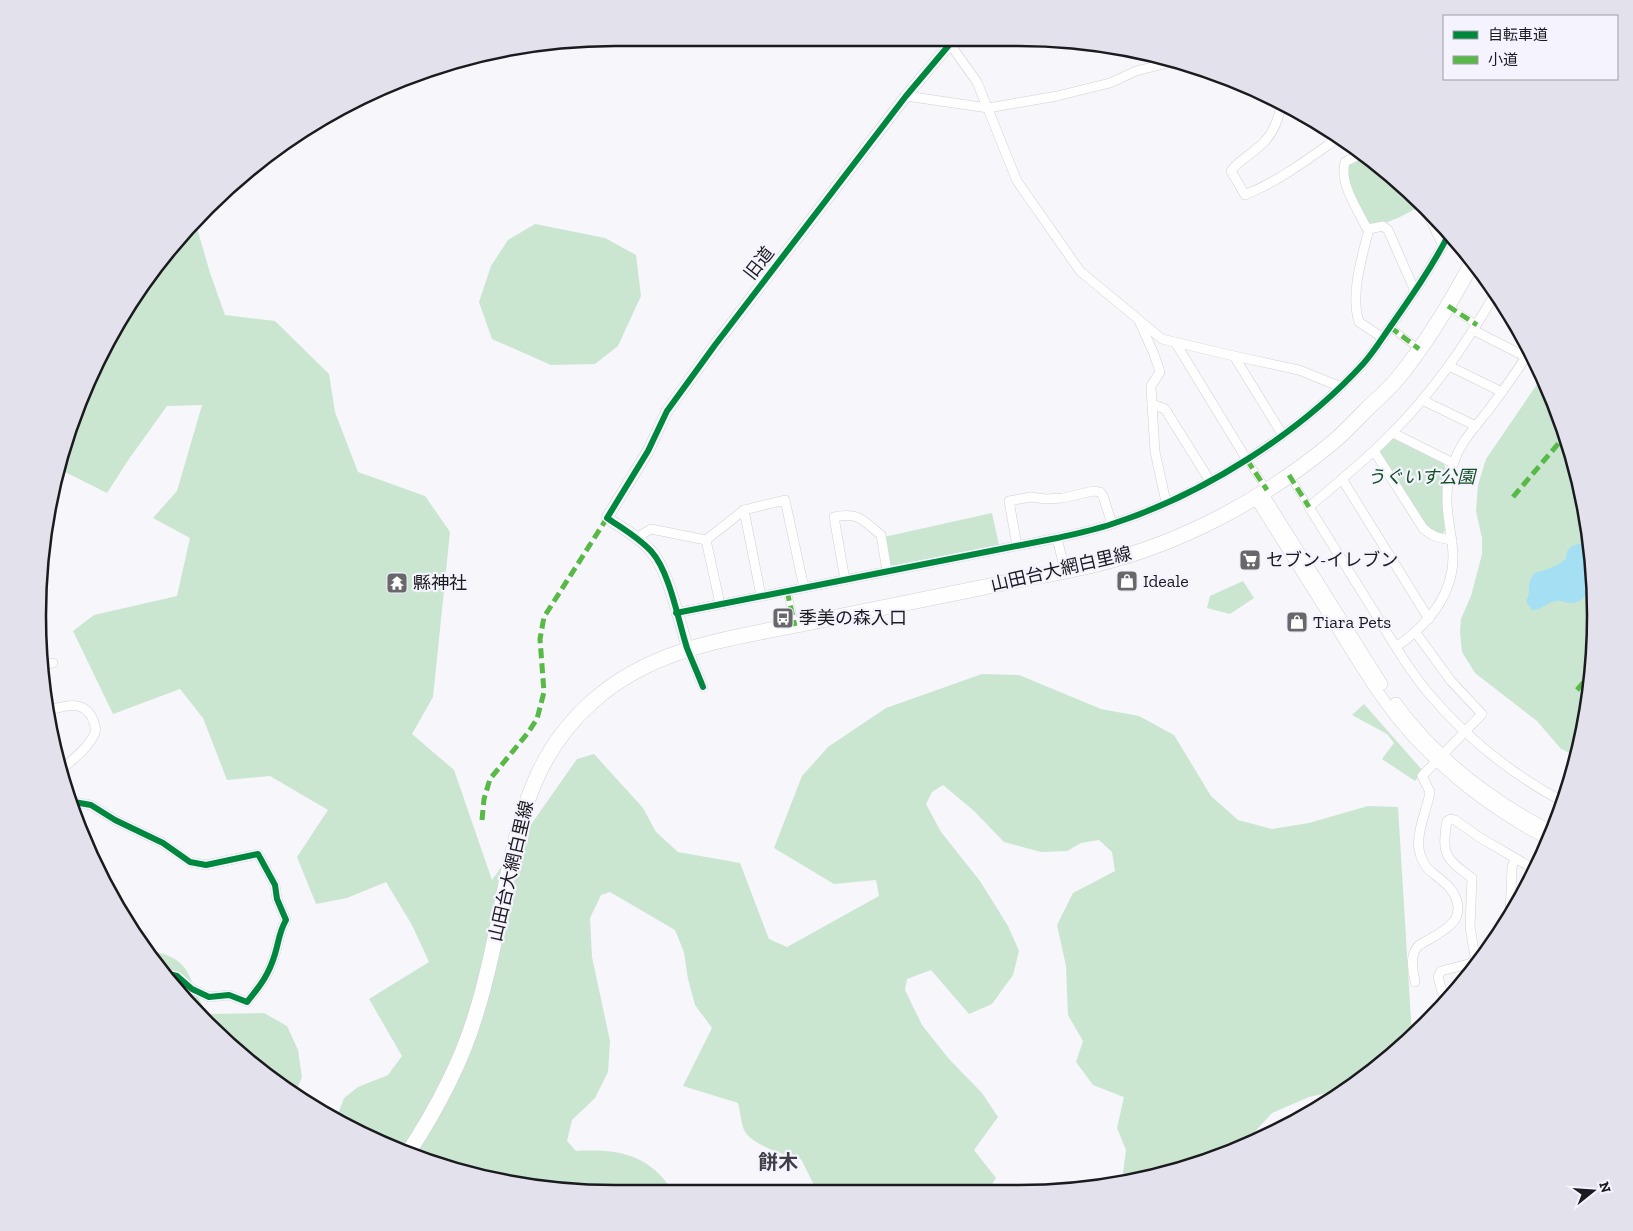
<svg xmlns="http://www.w3.org/2000/svg" width="1633" height="1231" font-family="'Zilla Slab','Noto Sans JP',serif">
<style>
.green{fill:#cae6d0}
.water{fill:#a5dff3}
.lines{fill:none;stroke-linecap:round;stroke-linejoin:round}
.pedestrian-casing{stroke:#d0d0d5;stroke-width:8}
.minor-casing{stroke:#d0d0d5;stroke-width:10}
.tertiary-casing{stroke:#d0d0d5;stroke-width:12}
.primary-casing{stroke:#d0d0d5;stroke-width:16}
.pedestrian{stroke:#fefefe;stroke-width:7}
.minor{stroke:#fefefe;stroke-width:9}
.tertiary{stroke:#fefefe;stroke-width:11}
.primary{stroke:#fefefe;stroke-width:15}
.quiet{stroke:#58b947;stroke-width:5;stroke-dasharray:10 5;stroke-linecap:butt}
.cycleway-casing{stroke:#f4f3fe;stroke-width:9}
.cycleway{stroke:#00873e;stroke-width:6}
.labels{text-anchor:middle;stroke-width:4.5;stroke-linejoin:round;paint-order:stroke}
.street-label{font-size:18px;fill:#1b1b1f;stroke:#f4f3fe}
.park-label{font-size:18px;font-style:italic;fill:#114e21;stroke:#f4f3fe}
.poi-label{font-size:18px;fill:#1b1b1f;stroke:#f4f3fe;text-anchor:start}
.quarter-label{font-size:20px;font-weight:bold;fill:#3f3e47;stroke:#f4f3fe}
.rim{fill:none;stroke:#1b1b1f;stroke-width:2.5}
</style>
<rect width="100%" height="100%" fill="#f6f6fb"/>
<g class="green">
<path d="M1367,155L1414,196L1419,207C1405,214 1381,230 1366,221L1346,177L1347,165Z"/>
<path d="M195,221L210,273L225,315L275,321L329,374L335,412L358,472L425,496L450,532L433,697L412,734L454,770L492,880L577,759L594,754L643,808L656,832L678,852L740,863L769,939L787,947L879,896L876,880L834,884L774,848L802,776L828,747L886,708L982,674L1019,675L1101,709L1139,716L1174,735L1211,796L1238,820L1272,829L1309,823L1368,806L1398,807L1412,1036L1339,1096L1336,1098L1331,1092L1309,1097L1272,1113L1238,1150L1122,1181L1126,1150L1117,1128L1124,1097L1093,1085L1076,1062L1083,1041L1068,1015L1066,966L1057,925L1073,893L1115,871L1112,852L1099,840L1081,843L1067,851L1041,852L1004,842L973,810L943,785L932,792L926,804L941,832L980,881L1008,926L1019,951L1013,975L992,1004L969,1014L931,970L907,979L905,990L922,1025L949,1059L982,1093L998,1117L974,1150L996,1178L989,1189H816L801,1159C786,1155 751,1145 744,1130C741,1122 740,1111 738,1103L683,1086L712,1028L695,1005L688,979L684,952L675,930L610,892L601,895L590,918L592,957L610,1041L608,1072L595,1098L572,1120L567,1141L576,1151C615,1149 648,1153 671,1189H540L395,1150L336,1119L344,1098L358,1087L388,1075L402,1056L369,999L429,962L412,925L386,882L347,898L316,904L297,857L328,810L270,776L227,780L203,718L180,689L113,714L73,631L94,615L177,596L190,538L153,518L177,491L202,405L167,406L129,459L107,493L63,471L57,477L97,360L135,294Z"/>
<polygon points="535,224 605,238 636,255 641,296 618,346 595,364 551,365 492,339 479,302 491,266 508,240"/>
<polygon points="1542,377 1551,394 1584,502 1595,615 1584,728 1576,756 1561,749 1537,721 1475,673 1462,652 1460,632 1461,619 1471,596 1482,554 1482,538 1476,511 1478,485 1486,459"/>
<path d="M1390,439H1394L1443,462L1446,469C1439,488 1443,511 1445,531L1443,533L1438,534L1426,528L1380,456L1379,449Z"/>
<polygon points="992,513 999,545 894,566 890,564 884,537"/>
<polygon points="1243,581 1254,598 1230,614 1207,608 1210,596"/>
<polygon points="1364,704 1423,771 1415,781 1382,759 1394,743 1387,734 1352,715"/>
<path d="M146,950C197,958 185,980 208,1014L264,1013L287,1026L298,1050L302,1077L294,1096L207,1024Z"/>
</g>
<path class="water" d="M1588,541L1590,562C1583,571 1588,578 1587,587C1587,591 1585,596 1583,599C1567,608 1566,599 1555,601C1546,603 1542,610 1532,610L1526,601C1533,590 1524,584 1536,572C1542,572 1563,564 1566,558C1566,558 1567,550 1568,550L1572,546Z"/>
<g class="lines">
<g class="pedestrian-casing">
<g id="pedestrian">
<polyline points="1448,306 1477,325"/>
<polyline points="1390,327 1419,349"/>
<polyline points="1247,460 1267,490"/>
<polyline points="1289,475 1309,507"/>
<polyline points="787,591 795,626"/>
</g>
</g>
<g class="minor-casing">
<g id="minor">
<polyline points="950,44 977,82 1017,181 1080,271 1162,339 1234,356 1299,370 1341,387"/>
<polyline points="906,96 988,108 1057,96 1110,83 1136,71 1176,61"/>
<path d="M1281,102C1280,116 1274,132 1264,142C1254,153 1240,159 1231,171L1245,195C1279,181 1308,159 1338,138"/>
<path d="M1363,153L1345,162C1339,183 1357,208 1366,227L1369,229"/>
<polyline points="1423,204 1443,246"/>
<path d="M1496,292C1467,343 1433,392 1392,433C1366,460 1337,483 1309,507C1331,542 1353,578 1375,613C1392,641 1409,670 1430,695C1467,738 1511,774 1562,801"/>
<polyline points="1140,323 1154,354 1160,372 1151,386 1152,404 1155,452 1166,502"/>
<polyline points="1473,330 1526,357"/>
<path d="M1383,338L1359,322C1350,295 1362,257 1369,229L1383,226L1388,230L1415,291"/>
<polyline points="1175,342 1247,460"/>
<polyline points="1234,356 1282,434"/>
<polyline points="1449,366 1502,392"/>
<polyline points="1422,400 1476,426"/>
<polyline points="1152,404 1165,409 1210,481"/>
<polyline points="1393,433 1453,463"/>
<path d="M1374,451L1423,528C1432,537 1440,538 1452,540"/>
<polyline points="1342,479 1429,619"/>
<polyline points="744,510 761,596"/>
<polyline points="636,538 651,529 706,540 744,510 785,500 804,588"/>
<polyline points="1057,538 1065,571"/>
<polyline points="706,540 720,604"/>
<polyline points="1017,546 1009,501 1031,497 1046,499 1063,498 1093,491 1100,492 1103,496 1112,524"/>
<path d="M845,580L834,517C860,512 862,520 881,535L887,571"/>
<path d="M676,613L1057,538C1075,534 1094,530 1112,524C1202,495 1299,434 1363,364C1373,353 1381,340 1390,327C1411,297 1432,267 1449,234"/>
<path d="M1396,647C1426,626 1453,597 1453,557C1453,537 1446,516 1447,496C1447,486 1450,472 1454,462C1460,443 1475,427 1487,412C1502,392 1516,373 1529,352"/>
<polyline points="688,649 703,687"/>
<polyline points="41,666 53,663"/>
<path d="M50,710C67,705 85,700 93,720C95,726 97,730 94,735C87,749 73,759 62,769"/>
<path d="M68,801L91,805L115,820L163,843L190,862L206,865L258,854L275,885L277,899L286,920C279,932 279,941 275,954C269,974 261,985 247,1002L229,995L209,997L192,989L177,976L165,973"/>
<polyline points="1510,914 1512,867 1515,859"/>
<path d="M1476,963L1470,927L1472,878C1446,859 1441,855 1447,821L1451,819L1455,820L1479,837L1534,869"/>
<path d="M1415,982C1413,969 1409,957 1418,946C1429,939 1445,932 1453,922C1457,918 1458,914 1458,908C1457,889 1442,881 1429,870C1424,865 1420,856 1419,849C1416,835 1426,811 1429,797L1430,792L1422,776L1482,714L1451,681L1416,633"/>
<polyline points="1445,1002 1438,977 1441,971 1476,962"/>
</g>
</g>
<g class="tertiary-casing">
<g id="tertiary">
<polyline points="1262,493 1382,684"/>
<path d="M1255,497C1282,540 1309,583 1336,626C1362,668 1387,711 1422,746C1459,784 1503,816 1550,840"/>
<path d="M688,649C679,622 669,571 651,551C639,537 622,528 607,518L648,451L667,411L715,345L906,96L955,38"/>
<path d="M1396,703C1436,758 1493,801 1553,832"/>
</g>
</g>
<g class="primary-casing">
<path id="primary" d="M408,1153C436,1110 460,1066 475,1017C489,973 497,928 506,883C521,812 536,751 593,701C655,646 734,638 812,622C875,609 937,597 999,584C1032,577 1065,572 1097,564C1183,543 1264,499 1332,443C1344,433 1355,421 1365,411C1376,400 1388,390 1398,378C1426,344 1451,302 1472,263"/>
</g>
<use href="#pedestrian" class="pedestrian"/>
<use href="#minor" class="minor"/>
<use href="#tertiary" class="tertiary"/>
<use href="#primary" class="primary"/>
<g class="quiet">
<polyline points="1448,306 1477,325"/>
<polyline points="1390,327 1419,349"/>
<polyline points="1247,460 1267,490"/>
<polyline points="1289,475 1309,507"/>
<polyline points="1513,497 1564,437"/>
<polyline points="787,591 795,626"/>
<polyline points="1577,690 1590,675"/>
<polyline points="482,820 484,799 490,779 527,734 537,719 544,692 540,639 544,617 607,518"/>
</g>
<g class="cycleway-casing">
<g id="cycleway">
<path d="M676,613L1057,538C1075,534 1094,530 1112,524C1202,495 1299,434 1363,364C1373,353 1381,340 1390,327C1411,297 1432,267 1449,234"/>
<path d="M703,687C698,674 692,661 687,648C678,620 670,572 651,551C638,537 622,528 607,518L648,451L667,411L715,345L906,96L955,38"/>
<path d="M68,801L91,805L115,820L163,843L190,862L206,865L258,854L275,885L277,899L286,920C279,932 279,941 275,954C269,974 261,985 247,1002L229,995L209,997L192,989L177,976L165,973"/>
</g>
</g>
<use href="#cycleway" class="cycleway"/>
</g>
<defs>
<g id="supermarket-square" transform="scale(1.125)"><rect x="-9" y="-9" width="18" height="18" rx="4" fill="#68686c" stroke="#f4f3fe"/><path d="M-6-5.5h2.5l.6 2H6L4.5 2H-2.5L-4.4-4H-6ZM-1.5 3.2a1.3 1.3 0 1 0 .1 0ZM3 3.2a1.3 1.3 0 1 0 .1 0Z" fill="#fff"/></g>
<g id="shop-square" transform="scale(1.125)"><rect x="-9" y="-9" width="18" height="18" rx="4" fill="#68686c" stroke="#f4f3fe"/><path d="M-5-2.5h2.3a2.7 3.5 0 0 1 5.4 0H5L5.5 6h-11ZM-1.5-2.5h3a1.5 2.3 0 0 0-3 0Z" fill="#fff"/></g>
<g id="temple-square" transform="scale(1.125)"><rect x="-9" y="-9" width="18" height="18" rx="4" fill="#68686c" stroke="#f4f3fe"/><path d="M0-6L5-2H3V0L6.5 2.5H4V6H1.5V3h-3V6H-4V2.5H-6.5L-3 0V-2H-5Z" fill="#fff"/></g>
<g id="bus-square" transform="scale(1.125)"><rect x="-9" y="-9" width="18" height="18" rx="4" fill="#68686c" stroke="#f4f3fe"/><path d="M-5-6H5V4H4V6H2V4H-2V6H-4V4H-5ZM-3.5-4V0h7V-4ZM-3.5 1.2v1.5H-2V1.2ZM2 1.2v1.5H3.5V1.2Z" fill="#fff"/></g>
</defs>
<g fill-rule="evenodd">
<use href="#supermarket-square" x="1250" y="560"/>
<use href="#shop-square" x="1127" y="581"/>
<use href="#temple-square" x="397" y="583"/>
<use href="#bus-square" x="783" y="618"/>
<use href="#shop-square" x="1297" y="622"/>
</g>
<g class="labels">
<g class="street-label">
<text transform="translate(759 263) rotate(-52)" y="6">旧道</text>
<text transform="translate(1061 569) rotate(-13)" y="6">山田台大網白里線</text>
<text transform="translate(511 871) rotate(-77)" y="6">山田台大網白里線</text>
</g>
<g class="park-label">
<text x="1421" y="483">うぐいす公園</text>
</g>
<g class="poi-label">
<text x="1266" y="566">セブン-イレブン</text>
<text x="1143" y="587">Ideale</text>
<text x="413" y="589">縣神社</text>
<text x="799" y="624">季美の森入口</text>
<text x="1313" y="628">Tiara Pets</text>
</g>
<g class="quarter-label">
<text x="778" y="1169">餅木</text>
</g>
</g>
<path d="M0 0H1633V1231H0ZM615 46H1018A569 569 0 0 1 1587 615V616A569 569 0 0 1 1018 1185H615A569 569 0 0 1 46 616V615A569 569 0 0 1 615 46Z" fill="#e3e2ec" fill-rule="evenodd"/>
<path class="rim" d="M615 46H1018A569 569 0 0 1 1587 615V616A569 569 0 0 1 1018 1185H615A569 569 0 0 1 46 616V615A569 569 0 0 1 615 46Z"/>
<rect x="1443" y="15" width="175" height="65" fill="#f4f3fe" stroke="#9d9da5"/>
<rect x="1453" y="31" width="25" height="8" fill="#00873e" stroke="#9d9da5"/>
<text x="1488" y="40" font-size="15" fill="#1b1b1f">自転車道</text>
<rect x="1453" y="56" width="25" height="8" fill="#58b947" stroke="#9d9da5"/>
<text x="1488" y="65" font-size="15" fill="#1b1b1f">小道</text>
<g transform="translate(1593 1191) rotate(73)" stroke="#f4f3fe" stroke-width="4" paint-order="stroke">
<path d="M0-4L9 19L0 12L-9 19Z" fill="#1b1b1f"/>
<text y="-8" font-size="14" font-weight="bold" text-anchor="middle" fill="#1b1b1f">N</text>
</g>
</svg>
